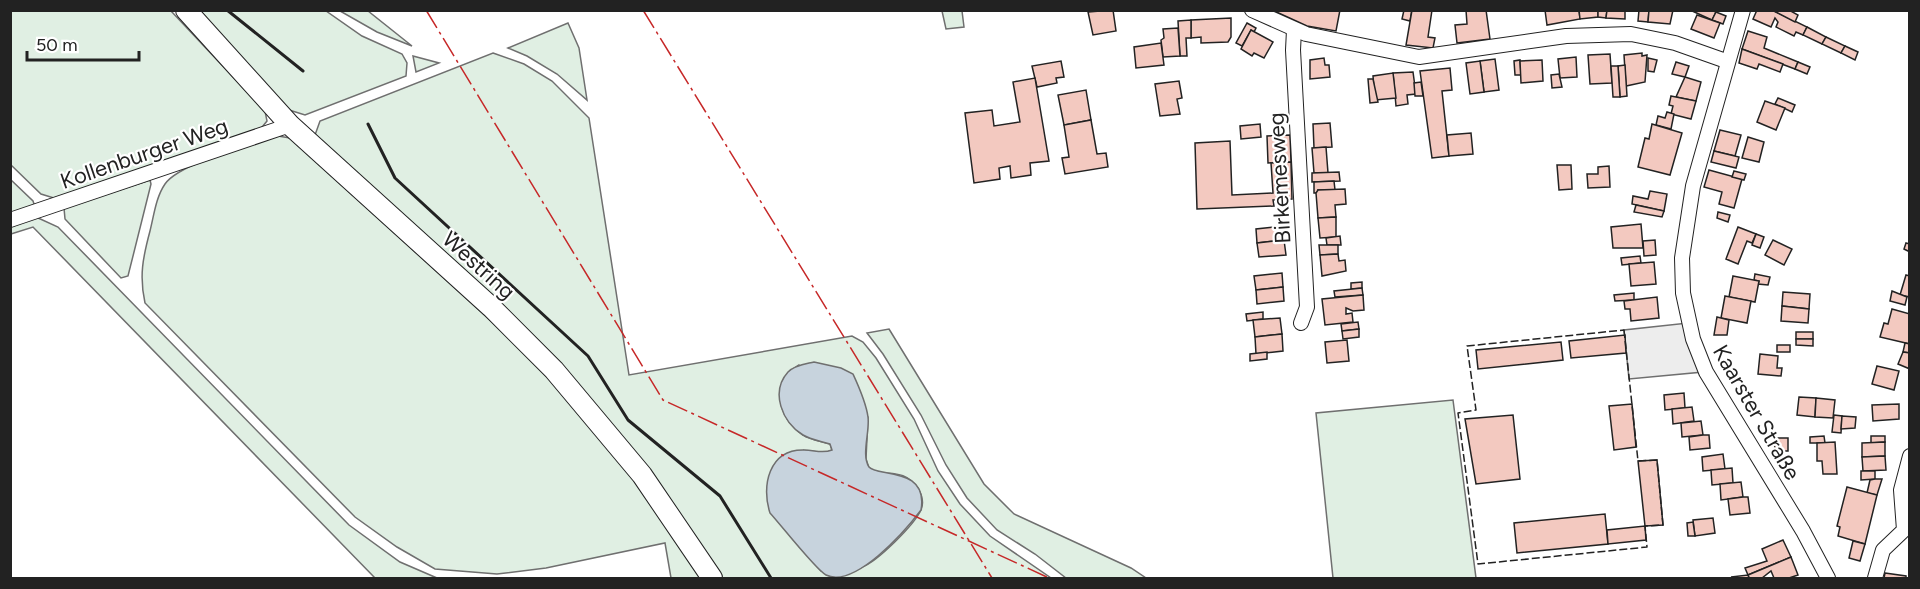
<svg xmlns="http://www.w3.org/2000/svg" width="1920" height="589" font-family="Figtree,sans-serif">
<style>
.green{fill:#e0efe3;stroke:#6f6f6f;stroke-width:1.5;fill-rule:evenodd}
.parking{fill:#ededed;stroke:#6f6f6f;stroke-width:1.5}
.water{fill:#c7d3dd;stroke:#6f6f6f;stroke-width:1.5}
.building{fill:#f3c9c0;stroke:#222;stroke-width:1.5}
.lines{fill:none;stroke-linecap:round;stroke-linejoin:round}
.street-casing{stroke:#222;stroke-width:16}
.secondary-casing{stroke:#222;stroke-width:22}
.street{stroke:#fff;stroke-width:14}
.secondary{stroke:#fff;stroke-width:20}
.fence{stroke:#222;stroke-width:1.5;stroke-dasharray:8 3;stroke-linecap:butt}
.wall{stroke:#222;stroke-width:3}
.power{stroke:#c62828;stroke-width:1.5;stroke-dasharray:21 4.5 3 4.5;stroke-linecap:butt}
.labels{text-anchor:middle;stroke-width:4.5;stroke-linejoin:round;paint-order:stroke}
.street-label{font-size:22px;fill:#222;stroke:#fff}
</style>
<rect width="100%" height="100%" fill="#fff"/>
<g class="green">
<polygon points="10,11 171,11 265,111 267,121 258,132 57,199 41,194 11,165"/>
<polygon points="193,11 326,11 362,36 402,54 407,63 406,76 305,115 286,109"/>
<polygon points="340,11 368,11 412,46 377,32"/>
<polygon points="942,11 962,11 964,27 946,29"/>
<polygon points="568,23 579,48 587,100 557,74 527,56 508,48"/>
<path d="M493,53L524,64L552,81L589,118L629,375L852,336L863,342L876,358L914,419L938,471L960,504L990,536L1051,578H721L673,504L315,135L320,121ZM799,365L868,417L866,459L869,468C884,479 901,465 918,488C922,495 924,503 921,510C914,525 877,562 862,567C850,572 833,570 821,571L803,550L804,450L825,453L832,450L830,444C821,441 810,440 803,435C777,418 770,382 799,365Z"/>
<polygon points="413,56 439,63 416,72"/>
<path d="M278,136L290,138L524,351L633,474L703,578H671L665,543L546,568L497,574L435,569L397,547L355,517L145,303C139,276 143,257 150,231C154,215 156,197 165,184C179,163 252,145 278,136Z"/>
<polygon points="10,179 33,201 35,207 11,215"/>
<polygon points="150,180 151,184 128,276 121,278 65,219 64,208"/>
<polygon points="36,217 58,227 349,525 400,562 437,578 375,578 33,227 11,234 10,225"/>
<polygon points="889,329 984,484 1014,514 1131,568 1146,578 1066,578 1035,554 997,530 967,498 946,465 921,415 883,354 867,333"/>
<polygon points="1453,400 1476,578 1333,578 1316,413"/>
</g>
<polygon class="parking" points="1688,323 1703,372 1629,379 1624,330"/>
<path class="water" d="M814,362L841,368L853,374C859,387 866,402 868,417C870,432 861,455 869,467C876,477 929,466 921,510C906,530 855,589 826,575C816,570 781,525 770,513C761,486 769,449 804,450C815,450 822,454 832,450L830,444C821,441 811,440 803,435C782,422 770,392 788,372C795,365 806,364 814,362Z"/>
<g class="building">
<polygon points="1113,10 1116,31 1093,35 1088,12"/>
<polygon points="1272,10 1340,10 1336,31 1307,26"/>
<polygon points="1404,10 1412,10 1410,21 1402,19"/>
<polygon points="1412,10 1432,10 1428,37 1435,38 1433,48 1406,45"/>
<polygon points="1466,10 1486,10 1490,39 1457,43 1455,25 1467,24"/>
<polygon points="1545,10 1579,10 1580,19 1547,25"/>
<polygon points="1579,10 1598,10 1598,17 1580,19"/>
<polygon points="1598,10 1607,10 1606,18 1598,17"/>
<polygon points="1607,10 1625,10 1625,19 1606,18"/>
<polygon points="1639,10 1649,10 1648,22 1638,21"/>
<polygon points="1649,10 1673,10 1670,24 1648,22"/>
<polygon points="1690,10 1711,10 1716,12 1712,20"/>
<polygon points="1757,10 1772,10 1807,27 1803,35 1796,32 1794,36 1776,27 1778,22 1775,18 1771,27 1753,19"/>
<polygon points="1772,10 1789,10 1798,15 1795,22"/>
<polygon points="1716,12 1726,16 1723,24 1712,20"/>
<polygon points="1697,15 1720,23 1714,38 1691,29"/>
<polygon points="1231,18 1231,37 1228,42 1201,43 1201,37 1191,38 1191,20"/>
<polygon points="1191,20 1191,38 1186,38 1187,56 1180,56 1178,21"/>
<polygon points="1247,23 1256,28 1254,32 1251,30 1242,46 1236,43"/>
<polygon points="1807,27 1826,37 1822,44 1803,35"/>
<polygon points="1178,28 1180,56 1163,57 1161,40 1164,38 1163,29"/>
<polygon points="1251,30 1273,42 1264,58 1254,53 1252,56 1241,49"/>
<polygon points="1748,31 1767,37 1764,48 1798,62 1795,69 1742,49"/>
<polygon points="1826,37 1845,46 1841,53 1822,44"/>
<polygon points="1161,43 1164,65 1136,68 1134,47"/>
<polygon points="1845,46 1858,52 1855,60 1841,53"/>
<polygon points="1742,49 1783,64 1780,72 1759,64 1757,69 1739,63"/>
<polygon points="1642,53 1642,56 1647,55 1645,82 1626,86 1624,55"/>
<polygon points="1610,54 1612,83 1590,84 1588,55"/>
<polygon points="1576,57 1577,77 1560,78 1558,59"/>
<polygon points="1324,58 1325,65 1329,65 1330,77 1310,79 1310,60"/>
<polygon points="1648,58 1657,60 1654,72 1648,71"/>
<polygon points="1495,59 1499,90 1484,92 1480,61"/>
<polygon points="1520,60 1521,75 1515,75 1514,61"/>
<polygon points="1542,60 1543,81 1521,83 1520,61"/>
<polygon points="1061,61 1064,77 1056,78 1057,83 1037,87 1032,66"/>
<polygon points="1480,61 1484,92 1470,94 1466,63"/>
<polygon points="1676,62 1689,66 1685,77 1672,74"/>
<polygon points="1798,62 1810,67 1807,74 1795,69"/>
<polygon points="1625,65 1627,96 1620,97 1618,66"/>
<polygon points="1611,66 1618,66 1620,97 1613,97"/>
<polygon points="1450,68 1452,90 1442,91 1449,156 1432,158 1420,71"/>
<polygon points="1413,72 1416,94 1407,95 1408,104 1396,106 1393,73"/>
<polygon points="1393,73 1396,98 1375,100 1373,76"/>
<polygon points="1559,74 1562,87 1552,88 1551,75"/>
<polygon points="1685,77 1701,82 1696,101 1676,97"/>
<polygon points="1035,78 1049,161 1030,163 1031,175 1011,178 1010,166 999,168 1000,179 974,183 965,113 992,110 994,126 1020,122 1013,82"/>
<polygon points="1368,79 1373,79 1378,102 1370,103"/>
<polygon points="1179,81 1182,98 1177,99 1180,114 1160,116 1155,84"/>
<polygon points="1421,82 1423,96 1415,96 1414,83"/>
<polygon points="1086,90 1091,120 1064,125 1058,95"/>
<polygon points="1671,96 1696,101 1691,119 1671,114 1673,106 1669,105"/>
<polygon points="1778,98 1795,105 1792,112 1775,104"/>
<polygon points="1765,101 1785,108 1776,130 1757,122"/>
<polygon points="1667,112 1674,114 1671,129 1656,125 1658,116 1665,118"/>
<polygon points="1091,120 1097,154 1106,153 1108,167 1065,174 1062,158 1069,157 1064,125"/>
<polygon points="1330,123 1332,147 1314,148 1313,124"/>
<polygon points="1260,124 1261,137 1241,139 1240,126"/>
<polygon points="1652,124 1682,133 1670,175 1638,167 1645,138 1649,139"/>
<polygon points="1720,130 1741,135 1735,156 1714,151"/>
<polygon points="1471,133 1473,154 1449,156 1447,135"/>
<polygon points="1290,135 1291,162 1268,163 1267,136"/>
<polygon points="1748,137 1764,142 1759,162 1742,158"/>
<polygon points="1230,141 1232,195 1273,193 1271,163 1291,162 1292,199 1273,200 1274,206 1197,209 1195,143"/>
<polygon points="1326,147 1328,173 1314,173 1312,148"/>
<polygon points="1714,151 1739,157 1736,168 1711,162"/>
<polygon points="1557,165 1571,165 1572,189 1559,190"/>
<polygon points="1609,166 1610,187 1588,188 1587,174 1598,174 1598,167"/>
<polygon points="1709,170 1742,179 1734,208 1719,204 1722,192 1704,187"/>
<polygon points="1734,171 1746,174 1744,180 1732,177"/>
<polygon points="1339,172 1340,181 1312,182 1312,173"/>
<polygon points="1334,181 1335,190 1318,190 1319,193 1314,193 1314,182"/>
<polygon points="1345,189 1346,204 1335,205 1336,217 1318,218 1316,193 1318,190"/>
<polygon points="1650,191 1667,194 1664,211 1632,204 1633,196 1648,199"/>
<polygon points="1636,205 1664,211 1662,217 1634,212"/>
<polygon points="1718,212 1730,215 1728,222 1717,218"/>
<polygon points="1336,217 1336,237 1320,238 1318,218"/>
<polygon points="1641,224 1643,248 1613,248 1611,227"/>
<polygon points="1283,226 1284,240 1257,243 1256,229"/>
<polygon points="1738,227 1756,234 1752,243 1747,241 1738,264 1726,259"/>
<polygon points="1756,234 1764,237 1760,248 1752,245"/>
<polygon points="1340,236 1341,245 1327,245 1326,238"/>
<polygon points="1284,240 1286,255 1259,257 1257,243"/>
<polygon points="1655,240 1656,255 1644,256 1643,241"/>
<polygon points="1773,240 1792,249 1784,265 1765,255"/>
<polygon points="1906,243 1910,244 1910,252 1904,249"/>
<polygon points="1319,245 1338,245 1338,254 1320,255"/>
<polygon points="1338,254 1339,261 1345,260 1346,271 1322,276 1320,255"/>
<polygon points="1640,256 1641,263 1622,265 1621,258"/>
<polygon points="1654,262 1656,284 1631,286 1629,264"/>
<polygon points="1282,273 1283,287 1256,290 1254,276"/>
<polygon points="1755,274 1770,277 1768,285 1758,284 1759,281 1754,280"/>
<polygon points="1906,275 1910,276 1910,297 1900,295"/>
<polygon points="1733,276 1759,281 1755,302 1729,297"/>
<polygon points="1362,282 1362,288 1351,289 1351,283"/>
<polygon points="1283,287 1284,301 1257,304 1256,290"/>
<polygon points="1362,288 1363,295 1335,297 1334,291"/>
<polygon points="1892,291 1907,297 1905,305 1890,301"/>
<polygon points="1783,292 1810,294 1809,309 1782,306"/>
<polygon points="1634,293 1634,300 1615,301 1614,295"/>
<polygon points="1363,295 1364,310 1353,311 1346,308 1346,314 1352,313 1353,322 1325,325 1322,299"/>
<polygon points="1725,296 1751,301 1747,323 1721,318"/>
<polygon points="1657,297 1659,318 1631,321 1630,309 1625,309 1624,301"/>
<polygon points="1782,306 1809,309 1808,323 1781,321"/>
<polygon points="1892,309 1910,314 1910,344 1880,337 1884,323 1888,324"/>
<polygon points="1263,312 1263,319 1247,321 1246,314"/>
<polygon points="1717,317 1729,320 1727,335 1714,335"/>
<polygon points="1280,318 1282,334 1255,337 1253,320"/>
<polygon points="1358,322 1359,329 1342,331 1341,324"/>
<polygon points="1359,329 1359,337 1343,339 1342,331"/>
<rect x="1796" y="332" width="17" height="7"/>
<polygon points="1282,334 1283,351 1256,354 1255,337"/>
<polygon points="1625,335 1626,353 1571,358 1569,341"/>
<polygon points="1796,339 1813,339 1813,346 1796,345"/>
<polygon points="1347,340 1349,361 1327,363 1325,342"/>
<polygon points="1561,342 1563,360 1478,369 1476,350"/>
<polygon points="1905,343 1910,344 1910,353 1903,352"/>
<rect x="1777" y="345" width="13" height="7"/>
<polygon points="1267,352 1267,359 1250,361 1250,354"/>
<polygon points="1903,352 1910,353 1910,369 1898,364"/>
<polygon points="1760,354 1778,356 1777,368 1782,368 1781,376 1758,374"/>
<polygon points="1877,366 1899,371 1894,390 1872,384"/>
<polygon points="1684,393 1685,408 1665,410 1664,395"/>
<polygon points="1799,397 1816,398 1815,417 1797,415"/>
<polygon points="1816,398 1835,400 1833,418 1815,417"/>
<polygon points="1632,404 1636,447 1614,450 1609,406"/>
<polygon points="1899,404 1899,419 1873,421 1872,405"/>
<polygon points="1692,407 1694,421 1673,424 1672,409"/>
<polygon points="1513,415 1520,479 1476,484 1465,419"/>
<polygon points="1834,415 1842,416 1841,433 1832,432"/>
<polygon points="1842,416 1856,417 1855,428 1841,429"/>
<polygon points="1701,421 1703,435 1682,437 1681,423"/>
<polygon points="1703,435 1709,435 1710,448 1690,450 1689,437"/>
<polygon points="1824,436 1825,443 1810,443 1810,437"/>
<polygon points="1871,436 1885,436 1885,442 1871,443"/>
<polygon points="1774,438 1788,438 1788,451 1775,451"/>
<polygon points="1835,442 1837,474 1823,474 1822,461 1817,461 1817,443"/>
<polygon points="1885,442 1885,456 1862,457 1862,443"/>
<polygon points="1723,454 1725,469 1703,471 1702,457"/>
<polygon points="1885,456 1886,470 1863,471 1862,457"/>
<polygon points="1657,460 1663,525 1645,526 1638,461"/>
<polygon points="1732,468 1733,483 1712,485 1711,470"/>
<polygon points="1861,471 1875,471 1875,479 1861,480"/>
<polygon points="1875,479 1882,479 1877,495 1867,493 1870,480"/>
<polygon points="1741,482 1743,497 1721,500 1720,484"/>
<polygon points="1847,487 1877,495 1865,544 1838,536 1840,527 1837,526"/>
<polygon points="1743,497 1748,497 1750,513 1730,515 1728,499"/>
<polygon points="1605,514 1608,544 1517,553 1514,523"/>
<polygon points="1713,518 1715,533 1695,536 1693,520"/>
<polygon points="1693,522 1695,536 1688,536 1687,523"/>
<polygon points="1645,526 1646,540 1608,544 1607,530"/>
<polygon points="1783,540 1791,557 1748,575 1745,568 1767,561 1762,549"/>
<polygon points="1853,541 1865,544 1860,561 1849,558"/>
<polygon points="1791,557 1798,575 1789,578 1774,578 1771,571 1762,578 1749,578 1748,575"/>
<polygon points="1885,573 1906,576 1906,578 1884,578"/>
<polygon points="1748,575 1749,578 1731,577"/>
</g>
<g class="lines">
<g class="street-casing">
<g id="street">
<polyline points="1252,10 1306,34 1419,57 1566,36 1631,34 1675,43 1726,61"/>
<polyline points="1743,10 1693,186 1682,258 1683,293 1693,339 1706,372 1803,531 1828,578"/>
<polyline points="1294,30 1293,50 1307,307 1301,323"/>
<polyline points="10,220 290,125"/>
<polyline points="1875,578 1883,550 1904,530 1901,490 1910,456"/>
</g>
</g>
<g class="secondary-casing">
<polyline id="secondary" points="186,10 290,125 491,307 554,370 642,475 712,578"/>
</g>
<use href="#street" class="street"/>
<use href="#secondary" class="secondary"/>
<polygon class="fence" points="1624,330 1638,461 1657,460 1663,525 1645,526 1647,547 1478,564 1458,413 1476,410 1467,346"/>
<g class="wall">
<polyline points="227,10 303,71"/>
<polyline points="368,124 395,178 588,356 628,420 720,496 771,578"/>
</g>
<g class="power">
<polyline points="426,10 663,400 1049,578"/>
<polyline points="643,10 992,578"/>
</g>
</g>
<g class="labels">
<g class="street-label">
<text transform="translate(144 153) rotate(-19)" y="8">Kollenburger Weg</text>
<text transform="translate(1279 178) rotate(-93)" y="8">Birkemesweg</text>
<text transform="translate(479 265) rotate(42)" y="8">Westring</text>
<text transform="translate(1757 412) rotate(60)" y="8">Kaarster Straße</text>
</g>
</g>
<rect width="1920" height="589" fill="none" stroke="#222222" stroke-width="24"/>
<path d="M27 51v9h112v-9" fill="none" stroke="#222222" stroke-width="3"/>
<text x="36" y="51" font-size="18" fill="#222222" stroke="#ffffff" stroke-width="4.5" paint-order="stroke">50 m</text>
</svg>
